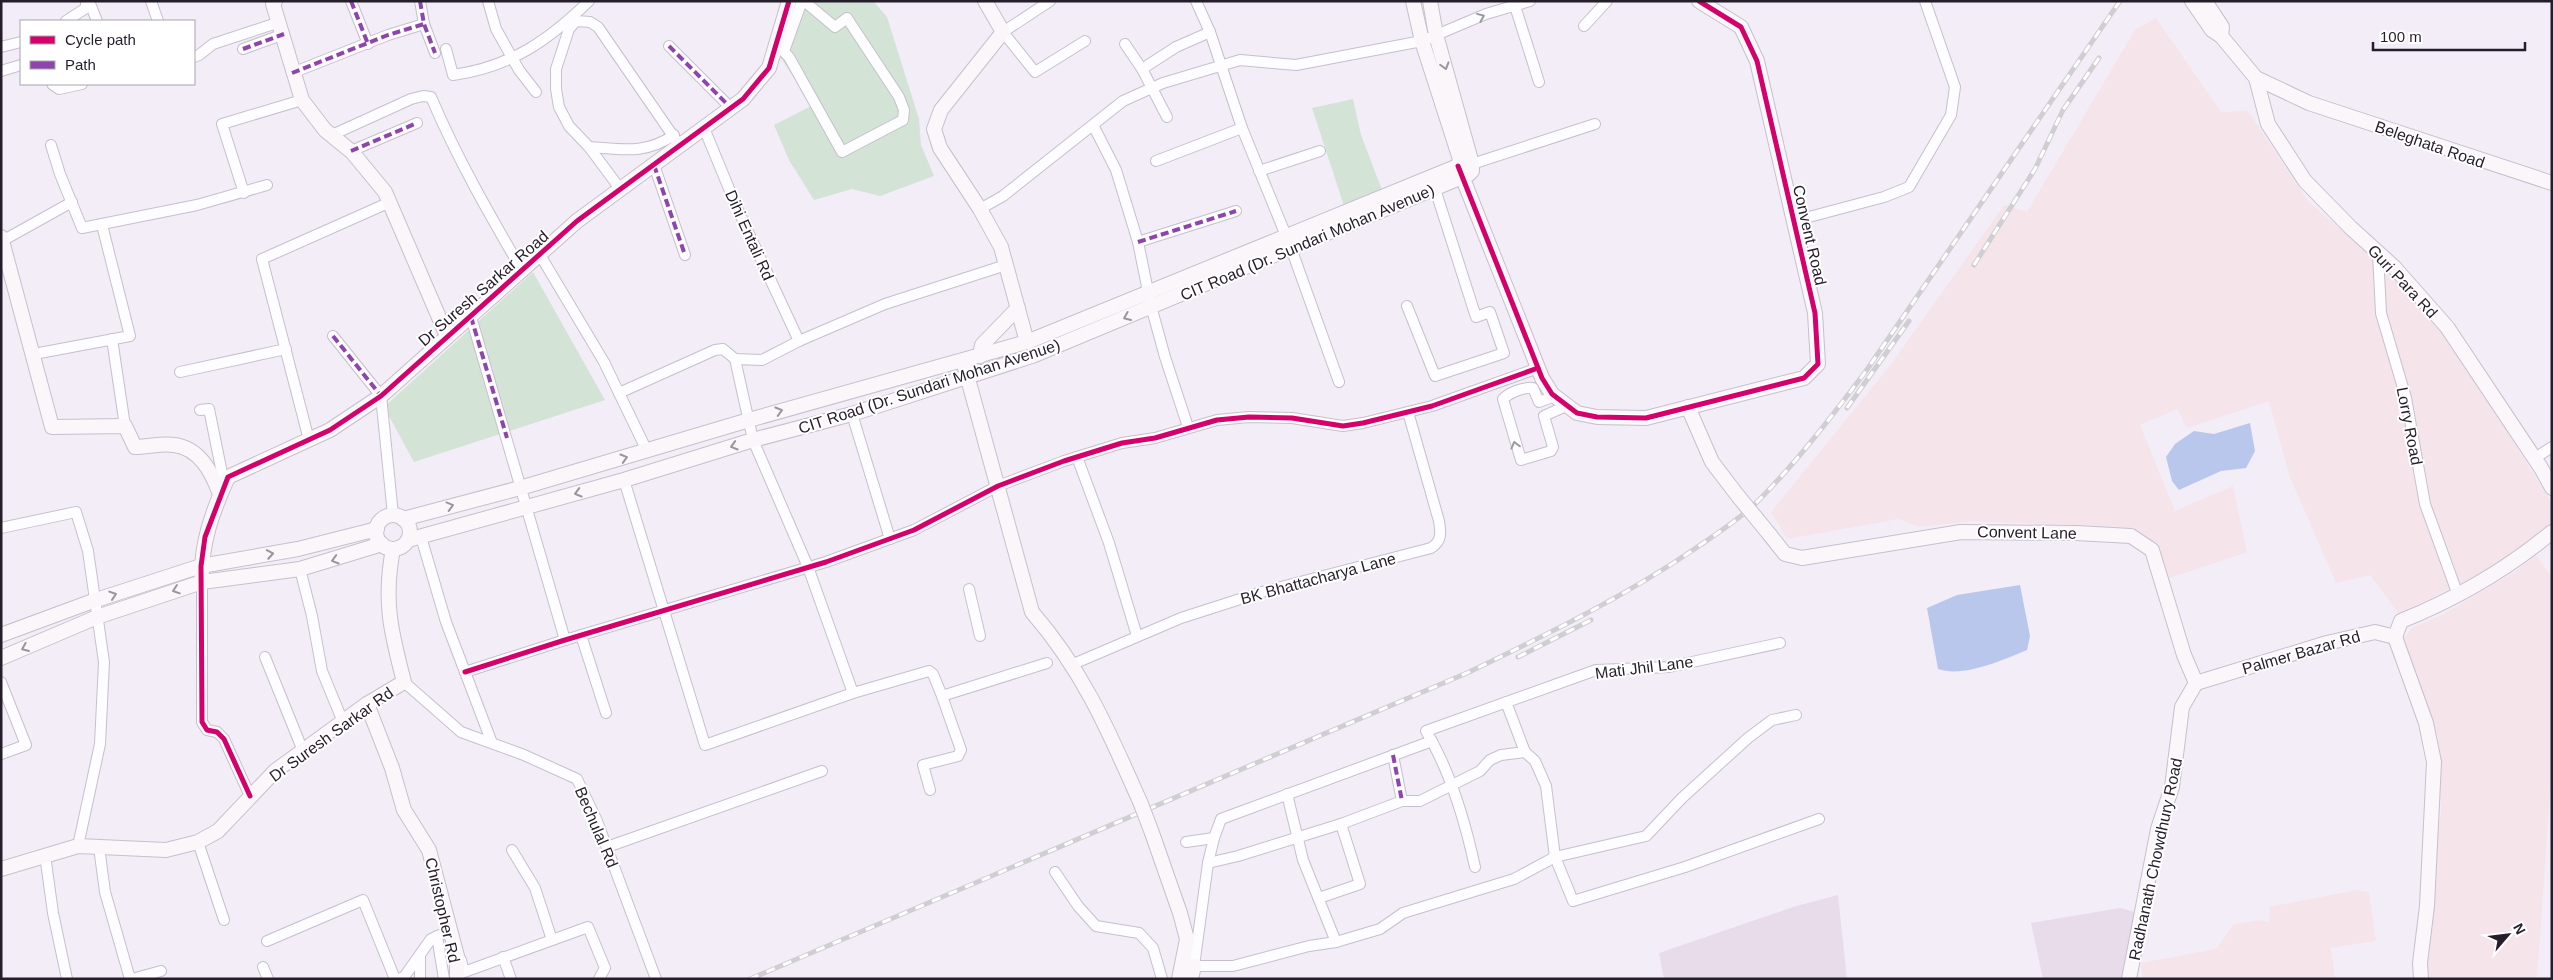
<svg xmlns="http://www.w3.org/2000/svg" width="2553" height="980" font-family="Helvetica,sans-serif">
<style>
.commercial{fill:#e9dcea}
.industrial{fill:#f5e4ea}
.green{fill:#d3e3d6}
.water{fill:#b9c7ec}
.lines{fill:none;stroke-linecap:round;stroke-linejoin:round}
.street-casing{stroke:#c6c0cc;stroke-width:12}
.secondary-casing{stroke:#c6c0cc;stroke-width:16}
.street{stroke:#fdfcfe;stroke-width:10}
.secondary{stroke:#faf6f9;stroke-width:14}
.rail-casing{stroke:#cfced2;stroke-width:5}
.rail{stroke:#fff;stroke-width:3;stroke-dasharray:9;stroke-linecap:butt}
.secondary-bridge-casing{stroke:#c6c0cc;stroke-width:16;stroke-linecap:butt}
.secondary-bridge{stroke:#faf6f9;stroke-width:14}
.quiet{stroke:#8e44ad;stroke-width:4;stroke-dasharray:8 4;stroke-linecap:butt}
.cycleway-casing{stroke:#fff;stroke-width:8}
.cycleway{stroke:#d6006c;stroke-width:5}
.oneway{stroke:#9c989f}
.oneway2{stroke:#9a959c}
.labels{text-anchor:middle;stroke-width:4;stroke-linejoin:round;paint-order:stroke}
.street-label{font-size:16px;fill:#251e2a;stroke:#fff}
</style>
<rect width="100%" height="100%" fill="#f3edf8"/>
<g class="commercial">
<polygon points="1838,895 1847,979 1664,979 1659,953 1793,907"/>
<polygon points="2120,908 2139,913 2125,979 2043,979 2031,923"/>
</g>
<g class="industrial">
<polygon points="2156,18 2221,112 2248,111 2308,201 2388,271 2449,338 2552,504 2552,522 2516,556 2399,614 2370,575 2336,583 2289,475 2269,401 2187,428 2177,409 2140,425 2175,511 2233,486 2247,552 2166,579 2158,543 2124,527 1972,521 1919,527 1899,519 1787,539 1771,512 1892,363 2004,205 2027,212 2135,30"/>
<polygon points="2536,555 2552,577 2552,765 2537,979 2426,979 2430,946 2435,850 2441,812 2438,737 2404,638 2412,628 2444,614 2516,571"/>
<polygon points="2357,890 2369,892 2376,941 2331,948 2335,979 2143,979 2141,963 2216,949 2234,924 2260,920 2270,923 2269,907"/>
</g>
<g class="green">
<polygon points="799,1 873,1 887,17 919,119 921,145 934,176 880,196 852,189 814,200 789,160 774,125 813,105 778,54"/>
<polygon points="1353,99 1361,135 1382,190 1345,209 1312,108"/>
<polygon points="533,272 605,400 414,462 384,407"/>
</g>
<g class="water">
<polygon points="2250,423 2255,451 2246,468 2221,471 2179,490 2172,481 2166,457 2175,444 2194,431 2214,434"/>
<path d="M2020,585L2030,636L2027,650C2003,660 1963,678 1938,669L1927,608L1957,595Z"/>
</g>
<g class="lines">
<g class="street-casing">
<g id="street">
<polyline points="89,1 97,21"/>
<polyline points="151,1 158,21"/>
<polyline points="351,1 368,44"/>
<polyline points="420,1 424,24 435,53"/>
<polyline points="488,1 496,29 519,70 536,92"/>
<polyline points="1050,1 1003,32 1035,72 1085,41"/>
<polyline points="1196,1 1210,32 1242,128 1291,248 1339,382"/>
<polyline points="1515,6 1539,82"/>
<polyline points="66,21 86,8 86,1"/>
<polyline points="1584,26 1607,1"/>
<polyline points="776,44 789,57 842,152 903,120 904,110 899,97 847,18 835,27 804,1"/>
<polyline points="1125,44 1142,69 1167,117"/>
<polyline points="669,46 731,108"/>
<polyline points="1,47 21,42"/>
<polyline points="243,49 284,34"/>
<path d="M446,49L453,75C510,67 548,41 589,1"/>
<polyline points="784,51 802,1"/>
<polyline points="194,57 199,55 213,44 280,22"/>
<polyline points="1142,69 1176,47 1210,32"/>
<polyline points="1,71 21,65"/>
<polyline points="292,73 388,35 424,24"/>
<polyline points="52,84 59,89 82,84"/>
<polyline points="1093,125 1116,170 1138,242 1151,306 1165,357 1188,427"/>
<polyline points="704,128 737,208 799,341"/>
<path d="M332,135L411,99L423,96L431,97C457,158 489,214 523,272"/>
<polyline points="51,145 60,174 82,228 197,205 267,185"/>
<path d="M589,147C621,149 645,155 674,135"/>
<polyline points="351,151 417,123"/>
<polyline points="1156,161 1242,128"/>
<polyline points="1472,164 1595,124"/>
<polyline points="654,165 685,255"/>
<polyline points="1259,171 1320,151"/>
<polyline points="621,190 589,147 569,126 559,107 556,89 556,69 569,29 576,21 590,22 598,27 680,146"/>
<polyline points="244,193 222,124 302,100"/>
<polyline points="980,209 1003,196 1123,101 1163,83 1240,60 1296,65 1422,41 1486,14 1530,1"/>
<polyline points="1794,221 1884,197 1909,187 1951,115 1955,87 1925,1"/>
<polyline points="2,241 72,202"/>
<polyline points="1138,242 1236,211"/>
<polyline points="2378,253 2381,313 2406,398 2425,504 2458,595"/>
<polyline points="540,255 604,362 647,451"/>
<polyline points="1407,306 1435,376 1504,353 1490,312 1476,317 1435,189"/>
<polyline points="471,317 565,640"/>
<polyline points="333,336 381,396 393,515"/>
<polyline points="112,339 125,426"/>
<polyline points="34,354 130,336 102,225"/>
<polyline points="180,372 286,349"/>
<polyline points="619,393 715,350 723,349 735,359"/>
<path d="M1555,396L1539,402L1533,388C1524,387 1510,392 1503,399L1521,460L1551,451L1553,447L1544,416L1566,406"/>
<polyline points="200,410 209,409 223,478 229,477"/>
<polyline points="852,414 890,539"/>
<polyline points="309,440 262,259 388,203"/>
<polyline points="1077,457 1109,543 1137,636"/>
<polyline points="2535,458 2552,447"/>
<polyline points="624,480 705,745 853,693 808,567 753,440 735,359 762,360 799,341 885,304 1006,265"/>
<polyline points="1,528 76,512 88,551 104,662 100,744 78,846"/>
<polyline points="421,537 446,622 492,743"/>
<polyline points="300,569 312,616 322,671 343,722"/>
<polyline points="202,582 202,722 207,730 217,732 224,739 250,796"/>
<polyline points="969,589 980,636"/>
<polyline points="581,635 606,713"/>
<polyline points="265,657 303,751"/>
<path d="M1071,665L1181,618L1262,592L1431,548C1442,541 1441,533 1439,521L1408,412"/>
<polyline points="465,672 565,640 826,562 914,530 998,486 1064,461 1122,443 1155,438 1217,420 1249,417 1292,418 1343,426 1363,423 1432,406 1538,368"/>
<polyline points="1,682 26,745 1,754"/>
<polyline points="404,682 461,732 524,755 577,779 597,821 656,979"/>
<polyline points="853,693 929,671 933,674 942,696 1047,663"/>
<polyline points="1506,702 1525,752 1535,761 1546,786 1555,857 1573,901 1685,867 1819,819"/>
<polyline points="1393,755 1402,801"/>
<polyline points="930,790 923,765 958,756 961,750 942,696"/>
<polyline points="1287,794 1303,860 1336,942"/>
<polyline points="1214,838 1208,863 1194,966 1233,966 1309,946 1336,942 1380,929 1403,913 1514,879 1555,857 1646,836 1682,798 1748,738 1772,720 1796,715"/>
<polyline points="198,842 224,920"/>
<polyline points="1186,842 1214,838 1221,819 1432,741"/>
<polyline points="99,847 105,892 130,979"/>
<polyline points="607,847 822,771"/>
<polyline points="512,850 535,888 552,940"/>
<polyline points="45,855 53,913 67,979"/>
<polyline points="1208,863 1238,856 1341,824 1402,801 1420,801 1480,771 1490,760 1501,755 1525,752"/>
<path d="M1475,867C1465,821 1451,772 1426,731L1596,670L1669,667L1780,643"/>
<polyline points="1055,872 1078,906 1096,926 1139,933 1153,948 1162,979"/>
<polyline points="1319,898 1360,884 1341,824"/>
<polyline points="437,936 444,979"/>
<polyline points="267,941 363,900 395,979"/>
<polyline points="420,955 420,979"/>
<polyline points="503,957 511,979"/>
<polyline points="461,960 464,972 588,927 605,968 599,979"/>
<polyline points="263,967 268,979"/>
<polyline points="132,979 161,971"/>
<polyline points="399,979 404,977 431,939 449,931 454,937"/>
</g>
</g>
<g class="secondary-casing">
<g id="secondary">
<polyline points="275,1 273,4 302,100 325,130 352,152 385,192 447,336"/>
<polyline points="985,1 1003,32 941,110 934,129 940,148 980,209 1001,247 1027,342"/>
<polyline points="1413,1 1422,41 1460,159 1458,166 1542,378 1552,394 1577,413 1597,417 1646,418 1804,378 1818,364 1815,313 1757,61 1741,27 1699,1"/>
<polyline points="2192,1 2212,30 2221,36 2256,78 2309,103 2552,183"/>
<polyline points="2205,1 2222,27 2221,36"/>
<polyline points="2256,78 2268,124 2305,181 2351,228 2394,267 2447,327 2541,468 2552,488"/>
<path d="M1,237L52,427L125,426L135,447C147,447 162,443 174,445C200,448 212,473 220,494"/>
<polyline points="980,356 982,345 1018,308"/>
<path d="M965,368L1032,612C1084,672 1109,732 1141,804"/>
<polyline points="1688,407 1712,462 1738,496"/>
<circle cx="393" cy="532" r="17"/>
<polyline points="403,519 520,488 749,420 1027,342 1458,166"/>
<polyline points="1770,535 1785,554 1802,558 1961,532 2076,533 2131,536 2152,550 2184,655 2196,683"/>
<polyline points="408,540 624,480 753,440 852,414 1032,356 1469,174 1472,171 1472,164 1436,35 1430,1"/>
<path d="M202,582C200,545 213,510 228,477L330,430L381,396L577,221L743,99L769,68L789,1"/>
<polyline points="1,635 93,601 201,566 298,549 377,529"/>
<polyline points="2395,637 2426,723 2434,762 2427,906 2420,963 2421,979"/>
<path d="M2395,637L2401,621C2456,599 2506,570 2552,532"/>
<polyline points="1,658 97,617 202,582 300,569 382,544"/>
<polyline points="2196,683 2327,643 2375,632 2395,637"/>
<polyline points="367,704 392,768 404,810 429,850 457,956 457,979"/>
<polyline points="1152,833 1180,913 1187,939 1179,979"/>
<path d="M1,869L78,846L166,850L198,842L218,831L275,771L367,704L404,682C391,632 383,601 393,549"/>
<polyline points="1191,979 1194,966"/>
<polyline points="2129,979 2158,829 2172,787 2182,707 2196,683"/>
</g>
</g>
<use href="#street" class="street"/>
<use href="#secondary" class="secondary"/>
<g class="rail-casing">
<g id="rail">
<polyline points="1974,265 2035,169 2063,110 2099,58"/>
<polyline points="1847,408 1909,321"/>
<polyline points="1518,657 1591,620"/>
<path d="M750,979L1467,673C1546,635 1624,597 1696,548C1716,534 1740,519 1757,502C1797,462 1832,416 1866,371L2120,1"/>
</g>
</g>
<use href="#rail" class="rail"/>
<g class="secondary-bridge-casing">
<g id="secondary-bridge">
<polyline points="1738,496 1770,535"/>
<polyline points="1141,804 1152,833"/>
</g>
</g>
<use href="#secondary-bridge" class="secondary-bridge"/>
<g class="quiet">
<polyline points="351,1 368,44"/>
<polyline points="420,1 424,24 435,53"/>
<polyline points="669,46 731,108"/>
<polyline points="243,49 284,34"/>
<polyline points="292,73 388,35 424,24"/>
<polyline points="351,151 417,123"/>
<polyline points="654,165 685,255"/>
<polyline points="1138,242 1236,211"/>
<polyline points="471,317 507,438"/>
<polyline points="333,336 381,396"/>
<polyline points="1393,755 1402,801"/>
</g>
<g class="cycleway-casing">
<g id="cycleway">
<polyline points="1458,166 1542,378 1552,394 1577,413 1597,417 1646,418 1804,378 1818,364 1815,313 1757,61 1741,27 1699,1"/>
<polyline points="465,672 565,640 826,562 914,530 998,486 1064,461 1122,443 1155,438 1217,420 1249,417 1292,418 1343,426 1363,423 1432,406 1538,368"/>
<polyline points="250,796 224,739 217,732 207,730 202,722 201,566 205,537 228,477 330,430 381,396 577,221 743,99 769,68 789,1"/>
</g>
</g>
<use href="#cycleway" class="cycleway"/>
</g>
<defs><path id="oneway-chevron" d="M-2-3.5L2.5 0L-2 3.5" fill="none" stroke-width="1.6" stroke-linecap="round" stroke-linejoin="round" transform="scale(1.25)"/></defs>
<g class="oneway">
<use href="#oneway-chevron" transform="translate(1481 17) rotate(-22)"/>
<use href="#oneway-chevron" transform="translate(1515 445) rotate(-105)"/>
</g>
<g class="oneway2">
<use href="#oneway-chevron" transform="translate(1445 66) rotate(74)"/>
<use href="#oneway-chevron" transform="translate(1127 317) rotate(157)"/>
<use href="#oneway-chevron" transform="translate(779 411) rotate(-16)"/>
<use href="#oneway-chevron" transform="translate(734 446) rotate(163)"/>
<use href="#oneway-chevron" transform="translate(624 458) rotate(-16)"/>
<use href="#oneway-chevron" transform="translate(578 493) rotate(164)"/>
<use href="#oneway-chevron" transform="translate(450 506) rotate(-15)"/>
<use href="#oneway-chevron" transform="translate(270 554) rotate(-10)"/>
<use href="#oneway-chevron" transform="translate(335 560) rotate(164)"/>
<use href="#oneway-chevron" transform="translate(176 590) rotate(161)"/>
<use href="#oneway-chevron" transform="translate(113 595) rotate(-18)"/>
<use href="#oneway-chevron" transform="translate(25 648) rotate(157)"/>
</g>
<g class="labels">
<g class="street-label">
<text transform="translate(2430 144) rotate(19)" y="6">Beleghata Road</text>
<text transform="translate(750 235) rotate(66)" y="6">Dihi Entali Rd</text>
<text transform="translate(1810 235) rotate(77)" y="6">Convent Road</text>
<text transform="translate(1307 242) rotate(-23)" y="6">CIT Road (Dr. Sundari Mohan Avenue)</text>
<text transform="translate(2403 281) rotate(47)" y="6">Guri Para Rd</text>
<text transform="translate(483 288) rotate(-41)" y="6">Dr Suresh Sarkar Road</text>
<text transform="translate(929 386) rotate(-18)" y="6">CIT Road (Dr. Sundari Mohan Avenue)</text>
<text transform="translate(2410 426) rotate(79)" y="6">Lorry Road</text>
<text transform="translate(2027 532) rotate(1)" y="6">Convent Lane</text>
<text transform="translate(1318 578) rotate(-15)" y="6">BK Bhattacharya Lane</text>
<text transform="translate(2301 652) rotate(-16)" y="6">Palmer Bazar Rd</text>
<text transform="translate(1644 667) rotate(-7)" y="6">Mati Jhil Lane</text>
<text transform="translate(331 734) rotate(-36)" y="6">Dr Suresh Sarkar Rd</text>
<text transform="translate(597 827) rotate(67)" y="6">Bechulal Rd</text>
<text transform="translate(2155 859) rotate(-78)" y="6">Radhanath Chowdhury Road</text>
<text transform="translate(443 910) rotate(77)" y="6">Christopher Rd</text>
</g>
</g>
<rect width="2553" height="980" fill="none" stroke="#251e2a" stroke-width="5"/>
<rect x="20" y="20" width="175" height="65" fill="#ffffff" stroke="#a8a5aa"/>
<rect x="30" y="36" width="25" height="8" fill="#d6006c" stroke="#a8a5aa"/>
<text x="65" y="45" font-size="15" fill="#251e2a">Cycle path</text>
<rect x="30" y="61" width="25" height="8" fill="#8e44ad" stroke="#a8a5aa"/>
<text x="65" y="70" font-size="15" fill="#251e2a">Path</text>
<g transform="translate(2508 935) rotate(62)" stroke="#ffffff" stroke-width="4" paint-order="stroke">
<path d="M0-4L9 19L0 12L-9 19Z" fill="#251e2a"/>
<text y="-8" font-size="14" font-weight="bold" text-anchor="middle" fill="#251e2a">N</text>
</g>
<path d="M2373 42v8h152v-8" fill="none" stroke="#251e2a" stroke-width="2.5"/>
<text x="2380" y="42" font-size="15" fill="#251e2a" stroke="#ffffff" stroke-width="4" paint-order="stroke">100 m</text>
</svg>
